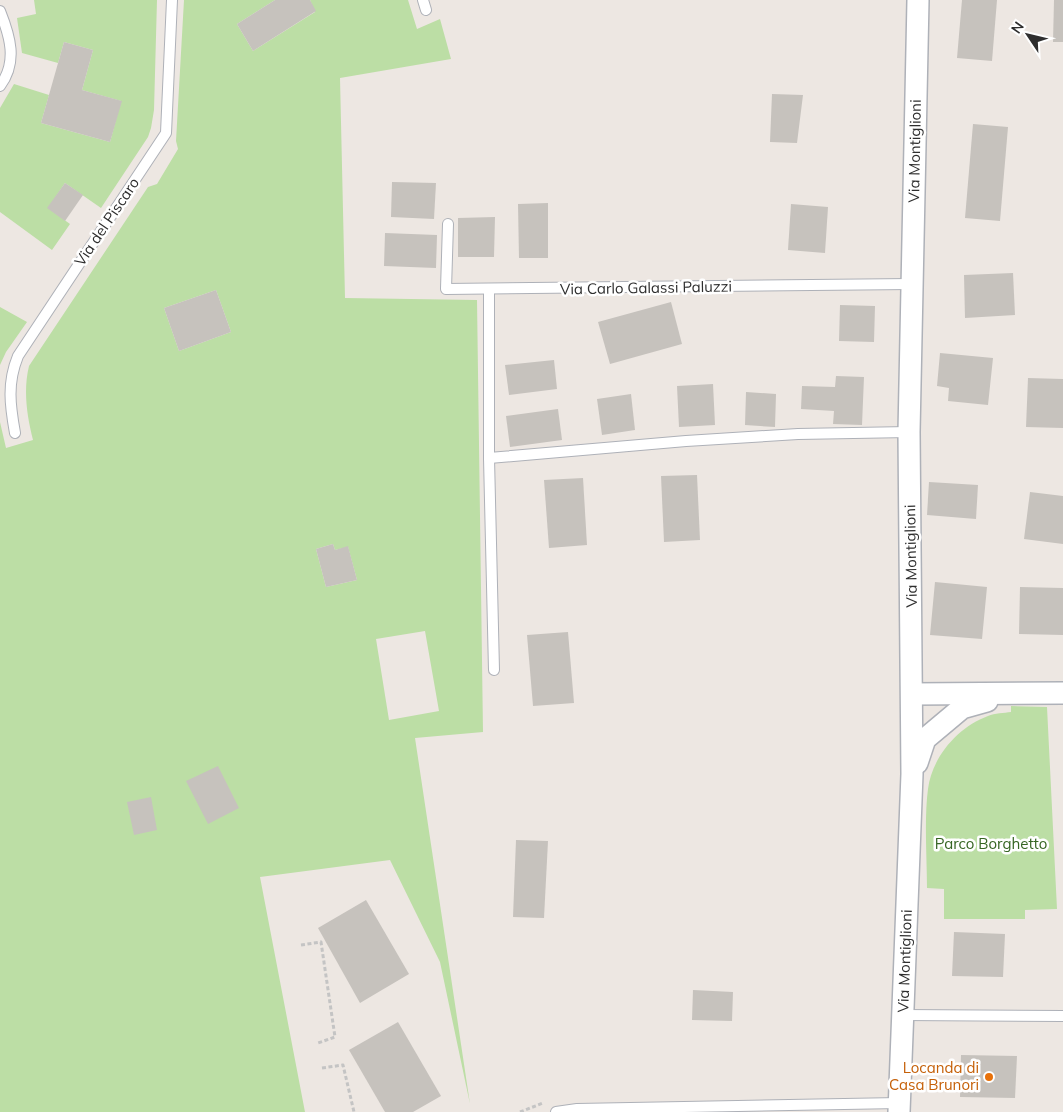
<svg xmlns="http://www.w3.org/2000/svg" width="1063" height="1112" font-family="Mulish,sans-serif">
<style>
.green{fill:#bcdea5;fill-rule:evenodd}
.building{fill:#c6c2bd}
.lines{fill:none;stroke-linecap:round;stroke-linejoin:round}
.service-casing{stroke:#aeb1b8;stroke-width:12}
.minor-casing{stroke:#aeb1b8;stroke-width:24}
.path{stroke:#c4c4c4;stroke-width:3;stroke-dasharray:4 2.5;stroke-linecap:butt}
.service{stroke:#fff;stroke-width:10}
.minor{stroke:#fff;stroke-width:21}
.food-dot{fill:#e8710a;stroke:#fff;stroke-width:2}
.labels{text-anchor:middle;stroke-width:5;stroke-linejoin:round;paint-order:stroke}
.street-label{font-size:15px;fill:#2e2e2e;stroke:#fff}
.park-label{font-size:15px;fill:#366523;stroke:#fff}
.food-label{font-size:15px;fill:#c56008;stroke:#fff;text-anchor:end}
</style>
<rect width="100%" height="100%" fill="#ede7e2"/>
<g class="green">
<polygon points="34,0 157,0 154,110 151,128 148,137 101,208 65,183 48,208 70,224 52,250 0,212 0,108 14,84 49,95 41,123 110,142 121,101 82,90 93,50 64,42 58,63 22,53 17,18 36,14"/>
<path d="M184,0H275L237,24L253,51L315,12L310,0H408L417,29L440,19L451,59L340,78L345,298L477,300L483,732L415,738L470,1104L440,962L390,860L260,877L305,1112H0V422L6,448L33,440C27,416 23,391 29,366L148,187L157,184L178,149L176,141ZM216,290L231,332L179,351L164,308ZM333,544L335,550L348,547L357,580L326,587L316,549ZM425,631L439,711L389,720L376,639Z"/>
<polygon points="0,307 27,322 6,352 0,365"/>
<path d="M1011,706L1047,707L1057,909L1025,910V919H944V889L927,888C927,858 924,819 928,789C932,757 958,727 988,716C995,713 1004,713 1011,712Z"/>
</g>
<g class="building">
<polygon points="275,0 310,0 316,11 253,51 237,24"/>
<polygon points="962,0 997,0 992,61 957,58"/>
<polygon points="1054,0 1063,0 1063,42 1053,42"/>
<polygon points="64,42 93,50 82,90 122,101 110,142 41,123"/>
<polygon points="772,94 803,95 797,143 770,142"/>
<polygon points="973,124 1008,127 1000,221 965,218"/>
<polygon points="392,182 436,183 434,219 391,217"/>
<polygon points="65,183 83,195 65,221 47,208"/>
<polygon points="548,203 548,258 519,258 518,204"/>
<polygon points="791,204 828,207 825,253 788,250"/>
<polygon points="495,217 494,257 458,257 458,218"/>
<polygon points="385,233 437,235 436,268 384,266"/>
<polygon points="1013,273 1015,315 965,318 964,275"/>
<polygon points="216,290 231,332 179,351 164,308"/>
<polygon points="671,302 682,344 610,364 598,322"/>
<polygon points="840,305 875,306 874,342 839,341"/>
<polygon points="940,353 993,358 988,405 948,401 949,388 937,386"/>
<polygon points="554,360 557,389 509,395 505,365"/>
<polygon points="836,376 864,377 862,425 833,424 834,411 801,409 802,386 835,387"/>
<polygon points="1028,378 1063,379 1063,428 1026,427"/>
<polygon points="713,384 715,425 679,427 677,386"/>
<polygon points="746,392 776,394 775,427 745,425"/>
<polygon points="631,394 635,430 602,435 597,399"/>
<polygon points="558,409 562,440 510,447 506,416"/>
<polygon points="697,475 700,540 664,542 661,476"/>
<polygon points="583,478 587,545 549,548 544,480"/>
<polygon points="929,482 978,485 976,519 927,515"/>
<polygon points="1030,492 1063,496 1063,544 1024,539"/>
<polygon points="333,544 335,550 348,546 357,580 326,587 316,549"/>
<polygon points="935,582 987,587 982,639 930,635"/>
<polygon points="1020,587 1063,588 1063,635 1019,634"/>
<polygon points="568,632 574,703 533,706 527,635"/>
<polygon points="218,766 239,808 208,824 186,781"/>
<polygon points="151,797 157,830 134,835 127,802"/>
<polygon points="516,840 548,841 544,918 513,917"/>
<polygon points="366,900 409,974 360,1003 318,928"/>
<polygon points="954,932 1005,934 1003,977 952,976"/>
<polygon points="693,990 733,992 732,1021 692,1020"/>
<polygon points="398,1022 441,1096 413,1112 385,1112 349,1050"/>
<polygon points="961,1055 1017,1056 1015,1098 960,1097"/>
</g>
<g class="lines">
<g class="service-casing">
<g id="service">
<polyline points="423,0 426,10"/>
<path d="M0,11C10,36 18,62 0,86"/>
<polyline points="448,224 446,289 911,284"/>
<polyline points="489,289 489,458 494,670"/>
<path d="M15,433C10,405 7,383 18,356L166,133L172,0"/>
<polyline points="489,458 686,441 798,434 909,432"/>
<polyline points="903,1015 1063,1016"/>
<polyline points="556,1112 577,1109 899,1103"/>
</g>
</g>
<g class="minor-casing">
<g id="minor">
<polyline points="913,694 1063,693"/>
<polyline points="917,763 925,739 962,708 987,701"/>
<polyline points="899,1112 912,774 909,432 918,0"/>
</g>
</g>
<g class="path">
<polyline points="301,945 321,942 335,1037 318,1043"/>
<polyline points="322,1068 343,1065 354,1112"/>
<polyline points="520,1112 543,1103"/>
</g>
<use href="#service" class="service"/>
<use href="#minor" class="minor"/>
</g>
<circle class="food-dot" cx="989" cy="1077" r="5"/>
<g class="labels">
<g class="street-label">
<text transform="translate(915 151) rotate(-89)" y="5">Via Montiglioni</text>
<text transform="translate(107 222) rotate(-56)" y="5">Via del Piscaro</text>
<text transform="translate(646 288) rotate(-1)" y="5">Via Carlo Galassi Paluzzi</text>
<text transform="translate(911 556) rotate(-91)" y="5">Via Montiglioni</text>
<text transform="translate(905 961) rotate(-88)" y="5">Via Montiglioni</text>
</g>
<g class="park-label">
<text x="991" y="849">Parco Borghetto</text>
</g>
<g class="food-label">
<text x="979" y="1073">Locanda di<tspan x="979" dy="17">Casa Brunori</tspan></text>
</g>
</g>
<g transform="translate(1028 35) rotate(305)" stroke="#ffffff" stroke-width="4" paint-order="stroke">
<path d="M0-4L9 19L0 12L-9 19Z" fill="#2e2e2e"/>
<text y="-8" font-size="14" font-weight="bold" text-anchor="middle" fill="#2e2e2e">N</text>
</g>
</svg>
